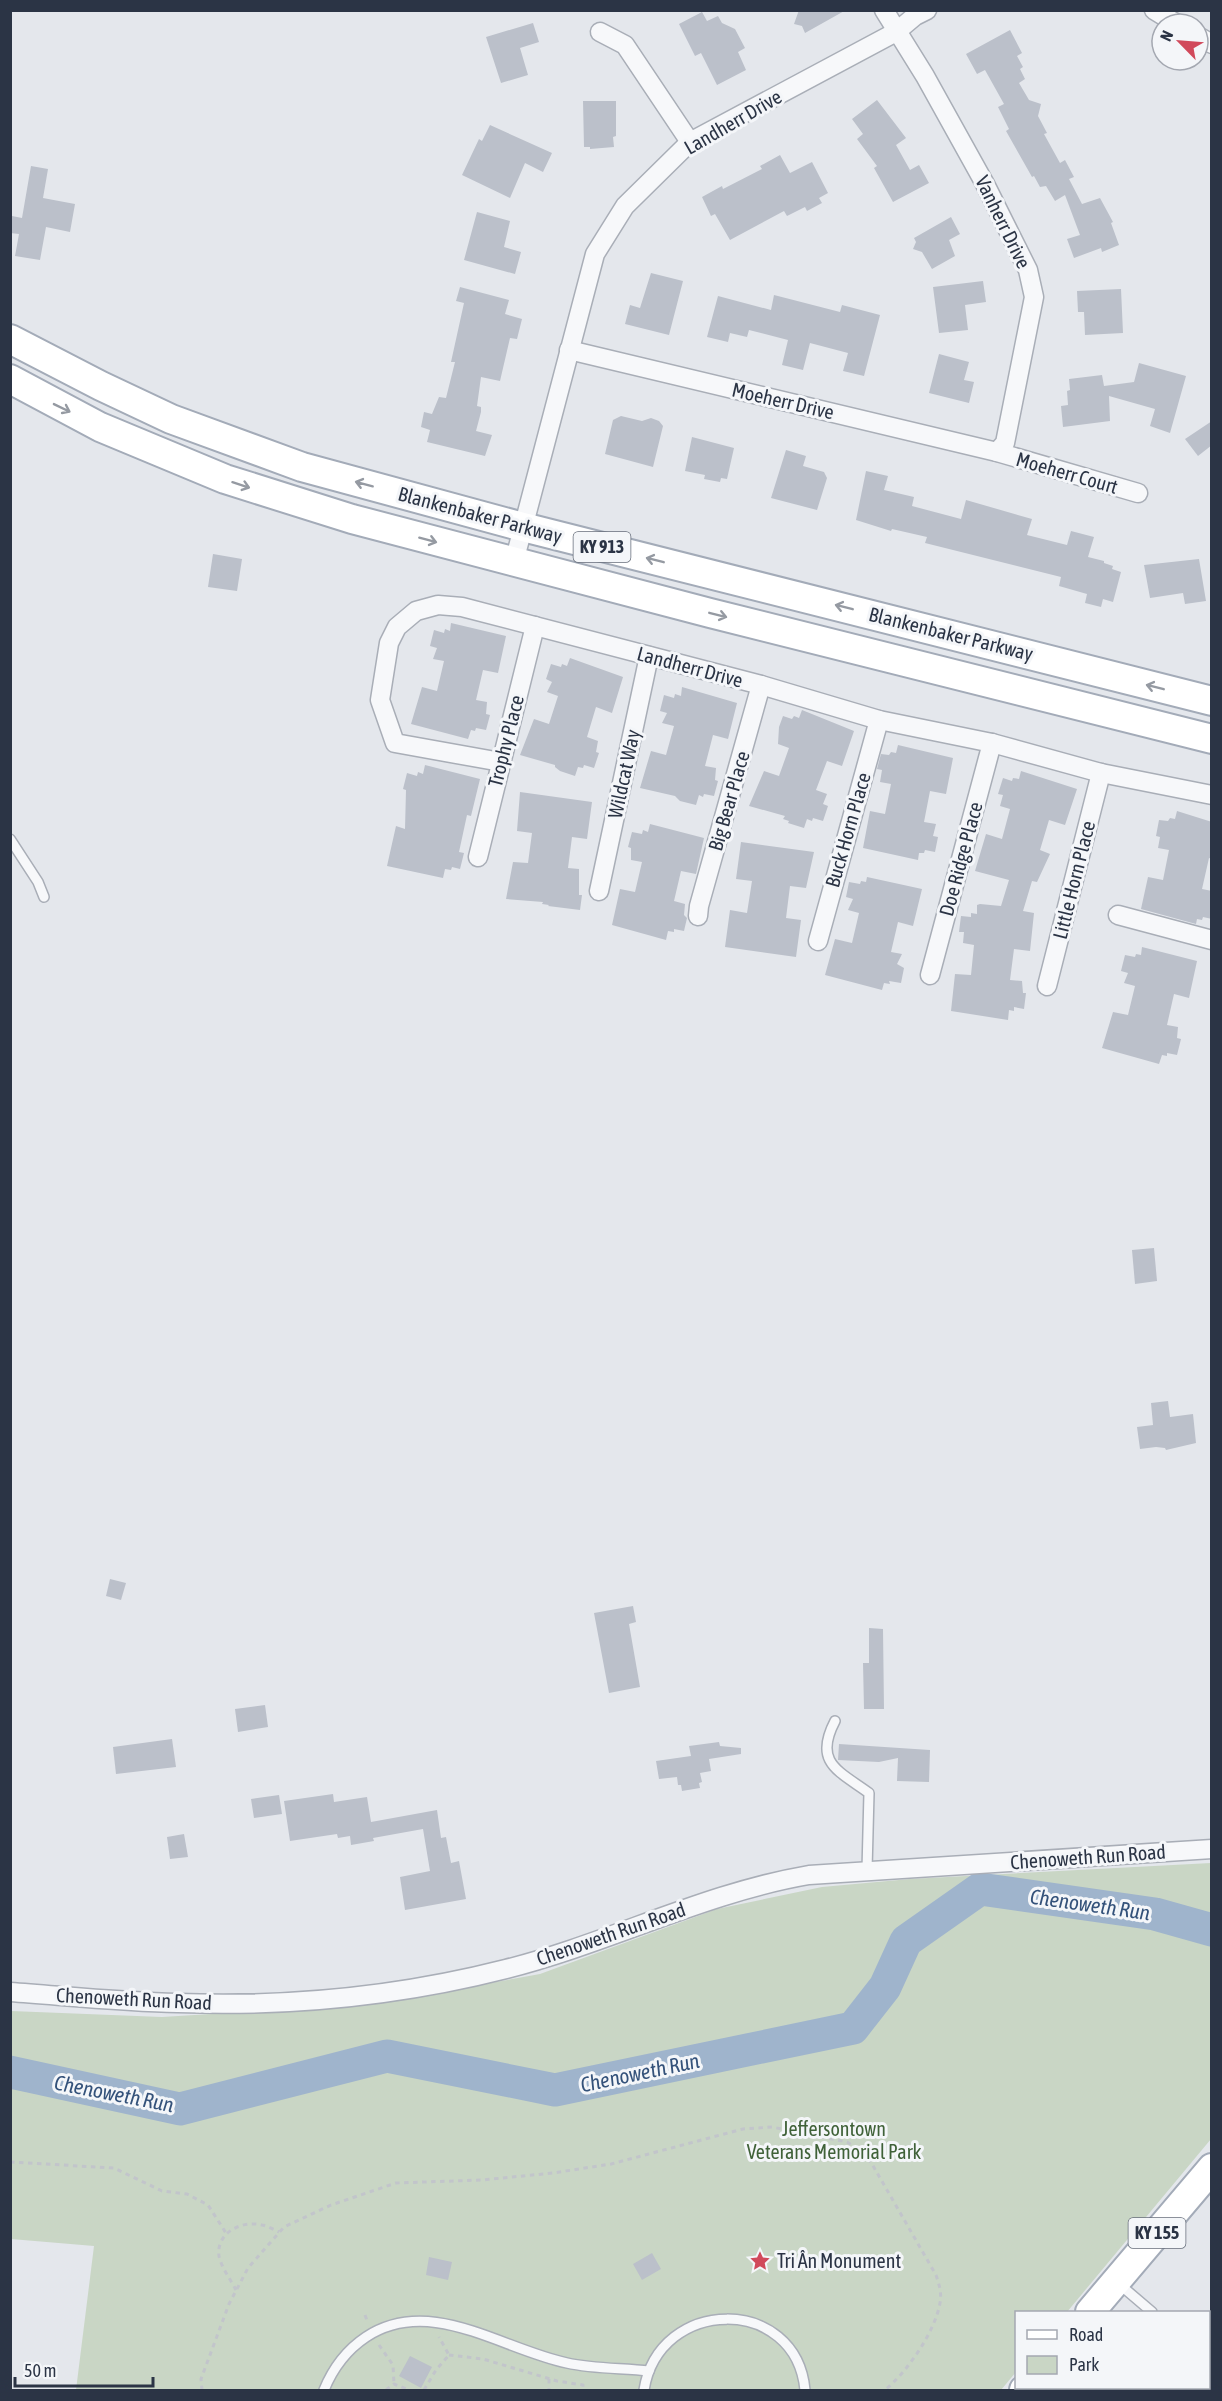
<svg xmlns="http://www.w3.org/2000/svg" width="1222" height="2401" font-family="'Asap Condensed',sans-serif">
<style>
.green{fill:#c9d6c5}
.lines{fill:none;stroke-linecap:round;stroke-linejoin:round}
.river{stroke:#9fb4cc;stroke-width:33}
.building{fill:#bbc0ca}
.lane-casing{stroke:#a9aeb7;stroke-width:12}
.street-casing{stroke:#a9aeb7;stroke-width:21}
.primary-casing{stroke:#a3abb8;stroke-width:32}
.path{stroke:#c2c5cb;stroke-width:3;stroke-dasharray:4.5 4.5;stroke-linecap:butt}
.lane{stroke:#f7f8fa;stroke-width:9}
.street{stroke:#f7f8fa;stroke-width:18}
.primary{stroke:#fff;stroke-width:28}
.oneway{stroke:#959aa2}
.labels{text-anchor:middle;stroke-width:6;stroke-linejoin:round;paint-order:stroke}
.shield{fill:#f4f6f9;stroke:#676e7b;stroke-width:1.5}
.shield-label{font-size:18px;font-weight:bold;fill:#2b3445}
.street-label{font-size:20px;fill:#2b3445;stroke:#f4f6f9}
.park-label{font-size:20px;fill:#3f6138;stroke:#f4f6f9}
.poi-label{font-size:20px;fill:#2b3445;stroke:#f4f6f9;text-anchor:start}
.water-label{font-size:21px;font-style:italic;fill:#34527a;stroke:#f4f6f9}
</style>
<rect width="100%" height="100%" fill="#e4e7ec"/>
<polygon class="green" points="1211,1863 1211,2139 1067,2312 1016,2312 1016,2372 1001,2390 76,2390 94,2246 11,2239 11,2011 162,2017 374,2004 540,1974 717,1909 822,1887 910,1879"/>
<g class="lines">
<polyline class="river" points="10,2072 180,2109 387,2056 555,2090 853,2028 885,1987 906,1941 980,1889 1155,1914 1212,1930"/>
</g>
<g class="building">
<polygon points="799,10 846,10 805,33 802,26 794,24"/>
<polygon points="702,12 707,21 718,16 722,23 735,29 745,48 738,52 746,70 717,85 701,53 695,56 679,24"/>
<polygon points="533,23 539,42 520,48 528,75 501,83 486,37"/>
<polygon points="1010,30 1022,53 1017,56 1023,67 1020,69 1025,79 1019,83 1029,100 1041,104 1038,116 1047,133 1044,134 1060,163 1065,160 1074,177 1069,179 1082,204 1100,198 1113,222 1111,223 1119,245 1102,252 1101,248 1074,258 1067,239 1080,235 1065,195 1055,201 1046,186 1040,187 1034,176 1032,177 1006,131 1009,129 998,107 1004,104 985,70 977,74 966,54"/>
<polygon points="877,100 906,138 896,145 910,170 919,165 929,183 893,202 874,168 877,166 857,139 863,134 852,119"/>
<polygon points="583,101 616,101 616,136 613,137 614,147 590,149 590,147 584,147"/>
<polygon points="490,125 552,153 543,172 525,163 510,198 462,175 479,139 482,141"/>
<polygon points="780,155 790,173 812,162 828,193 819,198 822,203 807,211 805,207 787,216 784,211 730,240 715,214 711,216 702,197 722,186 723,189 762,169 760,166"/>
<polygon points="31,166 48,169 43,198 75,204 70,232 46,227 40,260 15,256 19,234 10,233 12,216 22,218"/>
<polygon points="477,212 510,221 504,247 521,252 515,274 464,260"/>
<polygon points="951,217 960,234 949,240 955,256 932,269 922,252 913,249 916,242 914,238"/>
<polygon points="651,273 683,281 669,335 625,324 630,305 640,308"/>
<polygon points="983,281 986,302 965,305 968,330 939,333 933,287"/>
<polygon points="460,287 509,300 505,314 522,319 517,339 510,338 500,381 481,377 477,406 481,407 481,412 476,431 492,435 485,456 427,442 430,430 421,427 424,412 432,414 439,397 446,398 455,362 451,362 464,303 456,301"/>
<polygon points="1121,289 1123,333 1085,335 1084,312 1078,312 1077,291"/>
<polygon points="774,295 840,312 842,305 880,315 864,376 843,371 848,353 810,343 803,370 782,365 788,340 749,330 747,337 730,333 728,342 707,337 718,296 771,310"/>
<polygon points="939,354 969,362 964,380 974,382 969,403 929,393"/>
<polygon points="1139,363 1186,376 1170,433 1150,426 1155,409 1109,396 1110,421 1063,427 1061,406 1068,405 1067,391 1070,390 1069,379 1102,375 1104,386 1134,382"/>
<polygon points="621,416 642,421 651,418 659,421 663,426 653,467 605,454 613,420"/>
<polygon points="1212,421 1212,445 1198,456 1185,439"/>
<polygon points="692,437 734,448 727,479 721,478 720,482 704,479 705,475 685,471"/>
<polygon points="786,450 806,456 803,466 824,472 827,478 817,510 771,498"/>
<polygon points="866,471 888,476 884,490 914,497 912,506 961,519 966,500 1032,519 1027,535 1067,545 1071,531 1094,537 1088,557 1104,561 1104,563 1113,566 1112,569 1121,572 1113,602 1103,599 1101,607 1085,603 1087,594 1059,586 1061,577 925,543 927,537 892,529 891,531 856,520"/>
<polygon points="213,554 242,559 237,591 208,587"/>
<polygon points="1199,559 1206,601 1185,604 1183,593 1150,598 1144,565"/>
<polygon points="451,623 506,636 498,673 483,670 476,700 487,702 486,714 490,715 486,730 476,728 475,731 471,730 468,739 411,724 422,687 437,691 444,661 433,659 437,648 430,646 434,630 444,633 445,629 450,631"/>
<polygon points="570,658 623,677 612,713 596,707 587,737 598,741 596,752 599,753 594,768 584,765 583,768 578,767 575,776 560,771 555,767 555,765 520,755 534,719 549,724 558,696 547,692 552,682 546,679 551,664 561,667 562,664 567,666"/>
<polygon points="682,687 737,703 728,739 713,735 705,766 716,768 715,780 718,781 714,796 704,794 703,797 699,795 696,805 680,801 675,796 640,788 651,751 666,755 674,726 662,723 667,713 660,711 664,695 674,698 675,694 681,696"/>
<polygon points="802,710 854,731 842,766 827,761 816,790 827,794 823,804 828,806 823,821 813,818 812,821 807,819 804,828 788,823 789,821 783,819 785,816 749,806 764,771 779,776 789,748 778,744 779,727 783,716 792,719 794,716 799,718"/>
<polygon points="898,745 953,758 946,794 930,791 924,822 936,824 933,836 938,837 935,852 925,850 924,853 919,853 918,860 863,848 870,811 885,814 891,784 880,782 882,770 877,769 881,754 889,755 891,752 896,753"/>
<polygon points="425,765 480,779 471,816 467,815 459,852 464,853 460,869 452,867 451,870 445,869 443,878 387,866 396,826 405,829 406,790 403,789 407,773 417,776 418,772 423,774"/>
<polygon points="1021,771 1077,789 1065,825 1049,820 1040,850 1050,854 1037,882 1032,881 1023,911 1034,913 1030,951 1014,949 1010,980 1022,981 1023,993 1026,993 1024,1009 1014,1007 1014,1011 1009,1010 1008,1020 951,1011 955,974 971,975 974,945 963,943 964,932 959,932 961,916 971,917 971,913 977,914 977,905 980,904 1001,906 1009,880 975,871 986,834 1002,839 1010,809 1000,806 1003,795 998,794 1003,778 1012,781 1013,778 1019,779"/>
<polygon points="520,792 592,802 587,839 572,837 568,868 579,869 579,895 582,895 580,910 548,906 549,905 542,904 543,902 506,899 513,862 528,863 532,833 517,831"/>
<polygon points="1177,811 1212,822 1212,859 1209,858 1202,889 1212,891 1212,919 1203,917 1202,920 1197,919 1196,924 1141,909 1148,877 1163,880 1169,850 1158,848 1160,837 1156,836 1159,820 1168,821 1170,818 1175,819"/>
<polygon points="650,824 704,838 696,874 681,871 674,901 685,904 684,915 687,918 684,931 674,929 674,932 668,931 666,940 612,925 620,889 635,892 642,862 631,860 631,848 628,847 632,832 642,834 643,830 648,832"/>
<polygon points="741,842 814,852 806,888 790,886 786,918 801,920 796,957 725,947 730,910 747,913 752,881 736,879"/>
<polygon points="867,877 922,889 913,926 898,922 891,952 902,954 897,964 904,968 901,983 889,981 890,984 884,983 882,990 825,975 835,939 852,943 859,913 848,910 853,899 846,897 849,882 860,884 861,881 866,882"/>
<polygon points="1142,947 1197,961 1189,998 1174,994 1167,1025 1178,1027 1177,1038 1181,1039 1177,1055 1167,1053 1167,1056 1162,1055 1159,1064 1102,1048 1113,1012 1128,1015 1135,986 1124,983 1128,973 1121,971 1125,955 1135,957 1136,954 1141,955"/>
<polygon points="1154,1248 1157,1281 1135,1284 1132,1250"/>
<polygon points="1168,1401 1170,1417 1193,1414 1196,1443 1166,1450 1165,1448 1156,1447 1140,1449 1137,1427 1153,1425 1151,1403"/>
<polygon points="110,1579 126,1583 121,1600 106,1596"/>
<polygon points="633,1606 636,1622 629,1624 640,1687 609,1693 594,1613"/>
<polygon points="869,1628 883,1629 884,1709 864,1709 863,1663 869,1663"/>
<polygon points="265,1705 268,1727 238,1732 235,1709"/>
<polygon points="172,1739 176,1767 116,1774 113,1747"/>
<polygon points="719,1742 720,1746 741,1748 741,1754 709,1759 711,1771 700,1773 702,1782 699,1783 700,1788 682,1791 681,1785 678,1785 677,1777 659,1779 656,1761 691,1756 689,1746"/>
<polygon points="839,1744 930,1750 929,1782 897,1781 898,1758 879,1762 838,1760"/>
<polygon points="333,1794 334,1802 367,1797 371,1822 437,1810 441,1838 446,1837 451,1863 459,1861 466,1899 405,1910 400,1877 430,1871 423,1829 373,1838 374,1841 351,1845 350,1836 338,1838 337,1834 290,1841 284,1801"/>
<polygon points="279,1795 282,1814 254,1818 251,1799"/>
<polygon points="184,1834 188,1857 170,1859 167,1837"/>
<polygon points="652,2253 661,2269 642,2280 633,2264"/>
<polygon points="429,2257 452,2262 448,2280 426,2275"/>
<polygon points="410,2356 432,2367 421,2388 399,2376"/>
</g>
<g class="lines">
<g class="lane-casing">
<g id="lane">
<polyline points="10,839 38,882 44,897"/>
<path d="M835,1721C813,1763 839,1771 869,1793L867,1870"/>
<polyline points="1118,2283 1152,2312"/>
<polyline points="1200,2388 1203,2390"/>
<path d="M324,2390C333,2368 345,2351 366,2337C430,2295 501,2349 567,2363C594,2369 622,2368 649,2371"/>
<path d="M644,2390C659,2296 796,2295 805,2390"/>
</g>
</g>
<g class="street-casing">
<g id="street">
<polyline points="884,10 925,76 985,184 1028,270 1034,297 1005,443 997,452"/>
<polyline points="1154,10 1177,24"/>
<polyline points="600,32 625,45 690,142"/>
<polyline points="1198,36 1212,44"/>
<polyline points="569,350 997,452 1138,493"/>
<polyline points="514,562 595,254 625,206 690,142 896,32 915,16 927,10"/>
<polyline points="501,762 395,743 380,700 389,643 397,627 416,611 438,605 462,607 761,685 879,720 992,743 1101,773 1212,795"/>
<polyline points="478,857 535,626"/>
<polyline points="599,891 649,656"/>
<polyline points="1118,915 1212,940"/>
<polyline points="698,916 699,906 761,685"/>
<polyline points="818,941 879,720"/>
<polyline points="930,975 992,743"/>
<polyline points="1047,986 1101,773"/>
<path d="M10,1992C66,1996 122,2002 178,2003C288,2007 400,1996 506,1969C609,1943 704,1893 809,1875L1212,1849"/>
</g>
</g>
<g class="primary-casing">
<g id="primary">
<polyline points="10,339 101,386 171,419 302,467 523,527 1212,701"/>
<polyline points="10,379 100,427 225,479 352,519 710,613 1212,739"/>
<polyline points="1090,2312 1212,2168"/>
<polyline points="1024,2390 1027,2388"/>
</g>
</g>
<g class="path">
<polyline points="10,2162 114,2168 162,2191 187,2194 208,2205 226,2233"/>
<path d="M236,2290C231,2280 221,2267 219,2256C216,2233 241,2220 262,2225C268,2226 274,2230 279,2232"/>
<polyline points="365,2315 368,2323"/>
<polyline points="379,2345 393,2365 394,2384"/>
<polyline points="449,2355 483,2359 557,2381 583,2385 583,2390"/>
<polyline points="549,2379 549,2390"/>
<path d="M202,2390L201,2379L229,2304L248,2268L284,2227L331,2205L396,2183L482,2180L553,2173L611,2164L743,2129L772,2127L847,2142L863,2152L872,2164L936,2275C939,2284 942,2293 940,2303C935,2332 907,2372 885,2390"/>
<polyline points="386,2390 394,2384 409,2390"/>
<polyline points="424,2390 436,2370 449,2355 439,2337"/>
</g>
<use href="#lane" class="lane"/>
<use href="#street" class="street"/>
<use href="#primary" class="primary"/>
</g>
<defs><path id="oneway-shaft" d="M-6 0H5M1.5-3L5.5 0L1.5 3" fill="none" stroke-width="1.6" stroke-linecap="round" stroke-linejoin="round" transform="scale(1.5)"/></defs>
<g class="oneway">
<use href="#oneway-shaft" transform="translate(62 408) rotate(26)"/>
<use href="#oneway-shaft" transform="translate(364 484) rotate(-165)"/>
<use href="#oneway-shaft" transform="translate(241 485) rotate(18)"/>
<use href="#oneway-shaft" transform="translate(428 540) rotate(15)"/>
<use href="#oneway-shaft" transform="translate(655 560) rotate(-166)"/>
<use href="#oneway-shaft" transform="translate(844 607) rotate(-166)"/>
<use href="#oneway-shaft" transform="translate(718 615) rotate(14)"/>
<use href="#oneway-shaft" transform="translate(1155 687) rotate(-166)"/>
</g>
<defs>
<g id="sight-bare" transform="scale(1.62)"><path d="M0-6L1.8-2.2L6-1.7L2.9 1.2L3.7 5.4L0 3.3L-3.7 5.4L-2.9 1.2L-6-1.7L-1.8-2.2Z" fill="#d1495b" stroke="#f4f6f9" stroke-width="2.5" paint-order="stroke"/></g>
</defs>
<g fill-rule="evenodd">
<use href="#sight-bare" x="760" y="2261"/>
</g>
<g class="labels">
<g class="shield">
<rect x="573.5" y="532" width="57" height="30" rx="4.5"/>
<rect x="1128.5" y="2218" width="57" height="30" rx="4.5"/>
</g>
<g class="shield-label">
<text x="602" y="553">KY 913</text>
<text x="1157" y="2239">KY 155</text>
</g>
<g class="street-label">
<text transform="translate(733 122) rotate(-30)" y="7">Landherr Drive</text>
<text transform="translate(1003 222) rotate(64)" y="7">Vanherr Drive</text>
<text transform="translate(783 401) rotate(13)" y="7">Moeherr Drive</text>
<text transform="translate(1067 473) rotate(16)" y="7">Moeherr Court</text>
<text transform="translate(480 515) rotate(15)" y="7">Blankenbaker Parkway</text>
<text transform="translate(951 634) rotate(14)" y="7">Blankenbaker Parkway</text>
<text transform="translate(690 667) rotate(15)" y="7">Landherr Drive</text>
<text transform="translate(506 741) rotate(-76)" y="7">Trophy Place</text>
<text transform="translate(624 774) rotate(-78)" y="7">Wildcat Way</text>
<text transform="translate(729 801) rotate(-74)" y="7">Big Bear Place</text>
<text transform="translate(848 830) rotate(-74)" y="7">Buck Horn Place</text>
<text transform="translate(961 859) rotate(-75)" y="7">Doe Ridge Place</text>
<text transform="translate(1074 880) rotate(-76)" y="7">Little Horn Place</text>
<text transform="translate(1088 1857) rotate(-4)" y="7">Chenoweth Run Road</text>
<text transform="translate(611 1934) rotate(-19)" y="7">Chenoweth Run Road</text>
<text transform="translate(134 1999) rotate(3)" y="7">Chenoweth Run Road</text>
</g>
<g class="park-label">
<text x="834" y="2136">Jeffersontown<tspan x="834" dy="23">Veterans Memorial Park</tspan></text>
</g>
<g class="poi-label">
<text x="777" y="2268">Tri Ân Monument</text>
</g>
<g class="water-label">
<text transform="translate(1090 1905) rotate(8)" y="7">Chenoweth Run</text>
<text transform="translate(640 2073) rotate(-12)" y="7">Chenoweth Run</text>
<text transform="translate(114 2094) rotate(11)" y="7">Chenoweth Run</text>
</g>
</g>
<rect width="1222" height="2401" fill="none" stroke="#2b3445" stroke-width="24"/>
<rect x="1015" y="2311" width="195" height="78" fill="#f4f6f9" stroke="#a4a8b1" stroke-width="1.5"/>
<rect x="1027" y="2330" width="30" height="9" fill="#ffffff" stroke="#a4a8b1" stroke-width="1.5"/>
<text x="1069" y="2341" font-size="18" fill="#2b3445">Road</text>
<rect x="1027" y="2356" width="30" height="18" fill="#c9d6c5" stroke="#a4a8b1" stroke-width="1.5"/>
<text x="1069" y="2371" font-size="18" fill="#2b3445">Park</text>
<g transform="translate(1180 42) rotate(295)"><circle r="28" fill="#f4f6f9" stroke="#a4a8b1" stroke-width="1.5"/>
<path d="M0-4.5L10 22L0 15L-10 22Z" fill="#d1495b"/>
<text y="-9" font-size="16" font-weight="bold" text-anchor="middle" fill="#2b3445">N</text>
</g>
<path d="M15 2377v9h138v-9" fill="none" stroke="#2b3445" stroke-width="3"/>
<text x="24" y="2377" font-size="18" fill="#2b3445" stroke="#f4f6f9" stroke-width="4.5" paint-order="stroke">50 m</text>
</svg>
